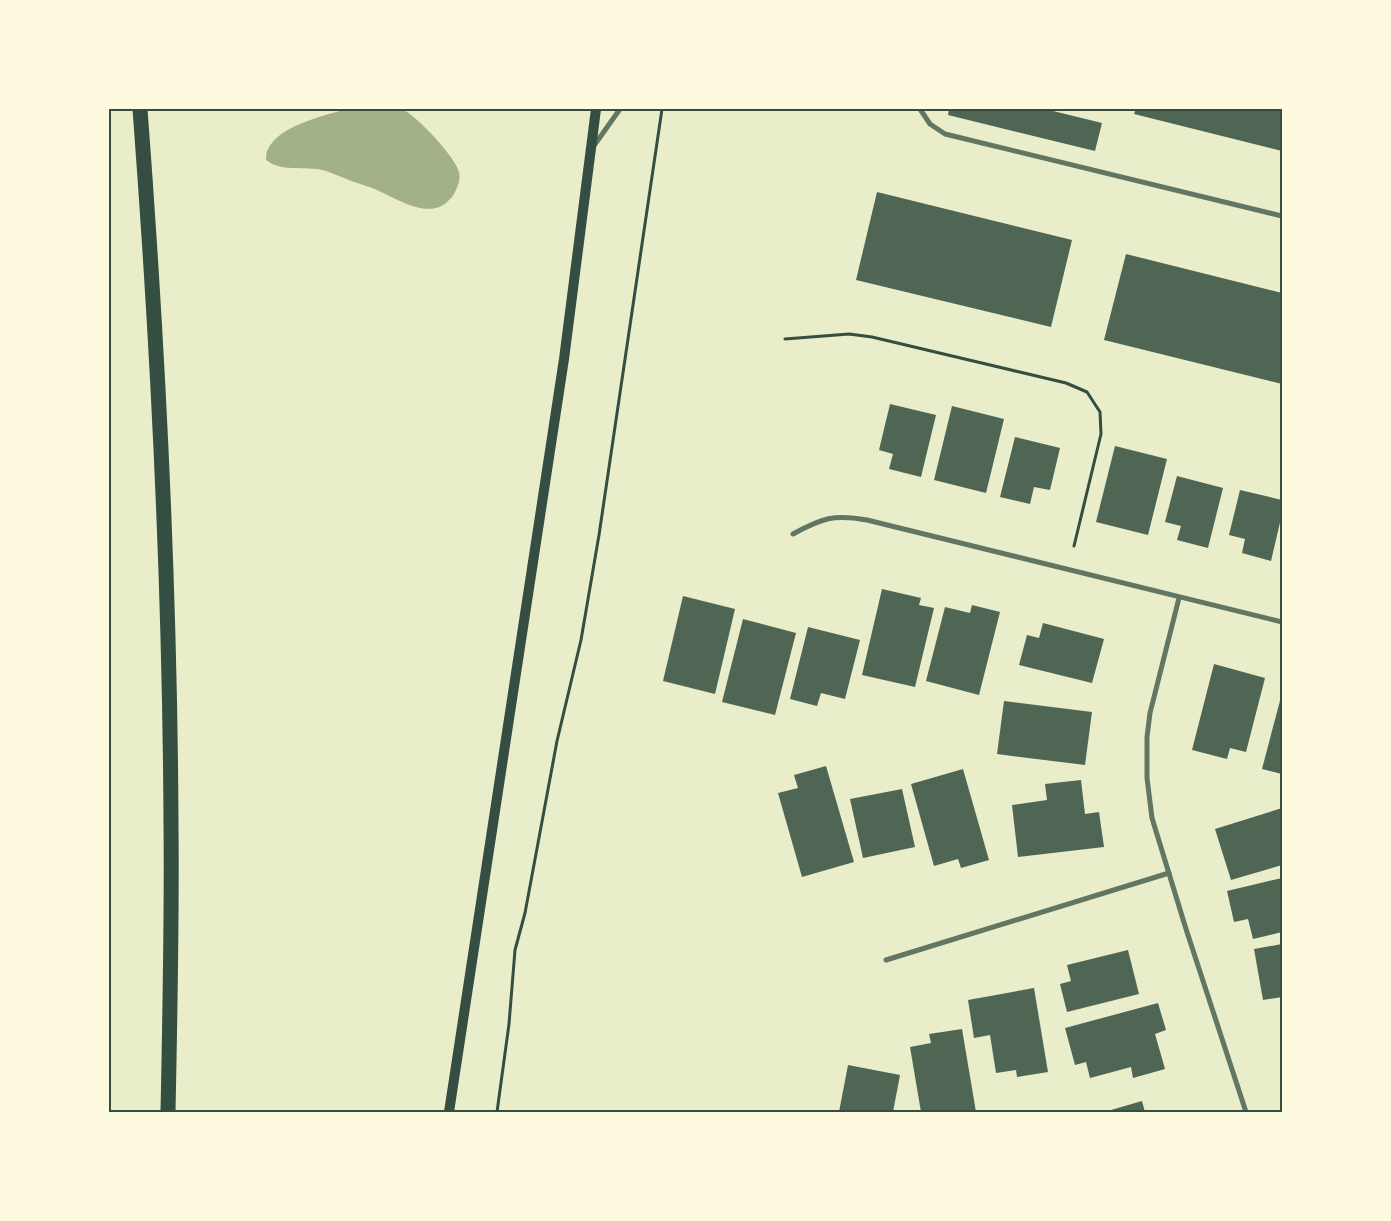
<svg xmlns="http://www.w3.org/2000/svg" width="1391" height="1221" font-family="'Space Grotesk',sans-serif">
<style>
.water{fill:#a3b18a}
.building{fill:#4f6655}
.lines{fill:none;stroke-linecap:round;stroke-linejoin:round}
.path{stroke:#344e41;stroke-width:3}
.minor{stroke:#617663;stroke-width:5}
.secondary{stroke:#344e41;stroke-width:10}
.motorway{stroke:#344e41;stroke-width:15}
.neatline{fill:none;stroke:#344e41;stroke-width:2}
</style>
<rect width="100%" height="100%" fill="#e9edc9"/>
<path class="water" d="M347,109C357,109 397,106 404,110C419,119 454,155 459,172C461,180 457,188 454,194C451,199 443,207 436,208C416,213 390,195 372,188C357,183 343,178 329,172C308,164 284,174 266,160C266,157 266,152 268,149C280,125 323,116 347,109Z"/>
<g class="building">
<polygon points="949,109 1045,109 1102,123 1095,151 948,115"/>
<polygon points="1136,109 1282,109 1282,151 1134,114"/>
<polygon points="877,192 1072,240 1051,327 856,280"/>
<polygon points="1126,254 1282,293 1282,384 1104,340"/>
<polygon points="890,404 936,415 921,477 889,469 893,454 879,450"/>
<polygon points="952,406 1004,419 986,493 934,480"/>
<polygon points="1015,437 1060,448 1050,490 1034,487 1030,504 1000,497"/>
<polygon points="1115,446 1167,459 1148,535 1096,522"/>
<polygon points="1177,476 1223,488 1208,548 1177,540 1181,526 1165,522"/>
<polygon points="1240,490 1282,500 1282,514 1271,561 1242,553 1245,539 1229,535"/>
<polygon points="882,589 921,598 919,605 934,608 915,687 862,675"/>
<polygon points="683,596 735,609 715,694 663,681"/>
<polygon points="972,605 1000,612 979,695 926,681 945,607 970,613"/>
<polygon points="743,619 796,633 775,715 722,702"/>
<polygon points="1043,623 1104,639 1092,683 1019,665 1027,635 1039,638"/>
<polygon points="808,627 860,640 845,699 821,693 817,706 790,699"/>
<polygon points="1214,664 1265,678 1246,752 1230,748 1227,759 1192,750"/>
<polygon points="1282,693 1282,774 1262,769"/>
<polygon points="1004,701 1092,712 1085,765 997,754"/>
<polygon points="826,766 854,862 802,877 778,793 798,788 794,775"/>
<polygon points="963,769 989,860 961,868 958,859 934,866 911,784"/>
<polygon points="1081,780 1085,814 1099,812 1104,847 1018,857 1012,805 1047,800 1045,784"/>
<polygon points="902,789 915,847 863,858 850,799"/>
<polygon points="1282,808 1282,865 1231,880 1215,829"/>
<polygon points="1282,878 1282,932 1253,939 1248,919 1234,922 1227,891"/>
<polygon points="1282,944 1282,997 1263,1000 1254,949"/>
<polygon points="1128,950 1139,994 1067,1012 1060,984 1071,981 1067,965"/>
<polygon points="1034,988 1048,1072 1017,1077 1016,1070 996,1073 990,1035 974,1038 968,1000"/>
<polygon points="1158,1003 1166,1030 1155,1034 1165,1069 1133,1078 1131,1067 1090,1078 1086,1062 1075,1065 1065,1028"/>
<polygon points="962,1029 976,1112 921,1112 910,1047 931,1043 929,1034"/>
<polygon points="848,1065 900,1075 893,1112 839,1112"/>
<polygon points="1142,1101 1145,1112 1104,1112"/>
</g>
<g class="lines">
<g class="path">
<polyline points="785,339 849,334 872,337 1066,383 1087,392 1100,412 1101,434 1074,546"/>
<polyline points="497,1112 509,1024 515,950 525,913 557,741 581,640 599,535 662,109"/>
</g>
<g class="minor">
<polyline points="920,109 930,124 945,134 1282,216"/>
<polyline points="593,147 620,109"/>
<path d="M793,534C822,518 834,514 867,520L1282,622"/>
<polyline points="1179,598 1150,713 1147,737 1147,778 1152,818 1186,929 1246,1112"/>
<polyline points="886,960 1169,873"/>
</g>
<polyline class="secondary" points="449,1112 564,359 596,109"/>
<path class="motorway" d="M140,109C158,347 170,586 171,825C172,920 170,1016 168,1112"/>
</g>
<rect width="1391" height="1221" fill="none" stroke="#fefae0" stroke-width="220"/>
<rect x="110" y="110" width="1171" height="1001" class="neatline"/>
</svg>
